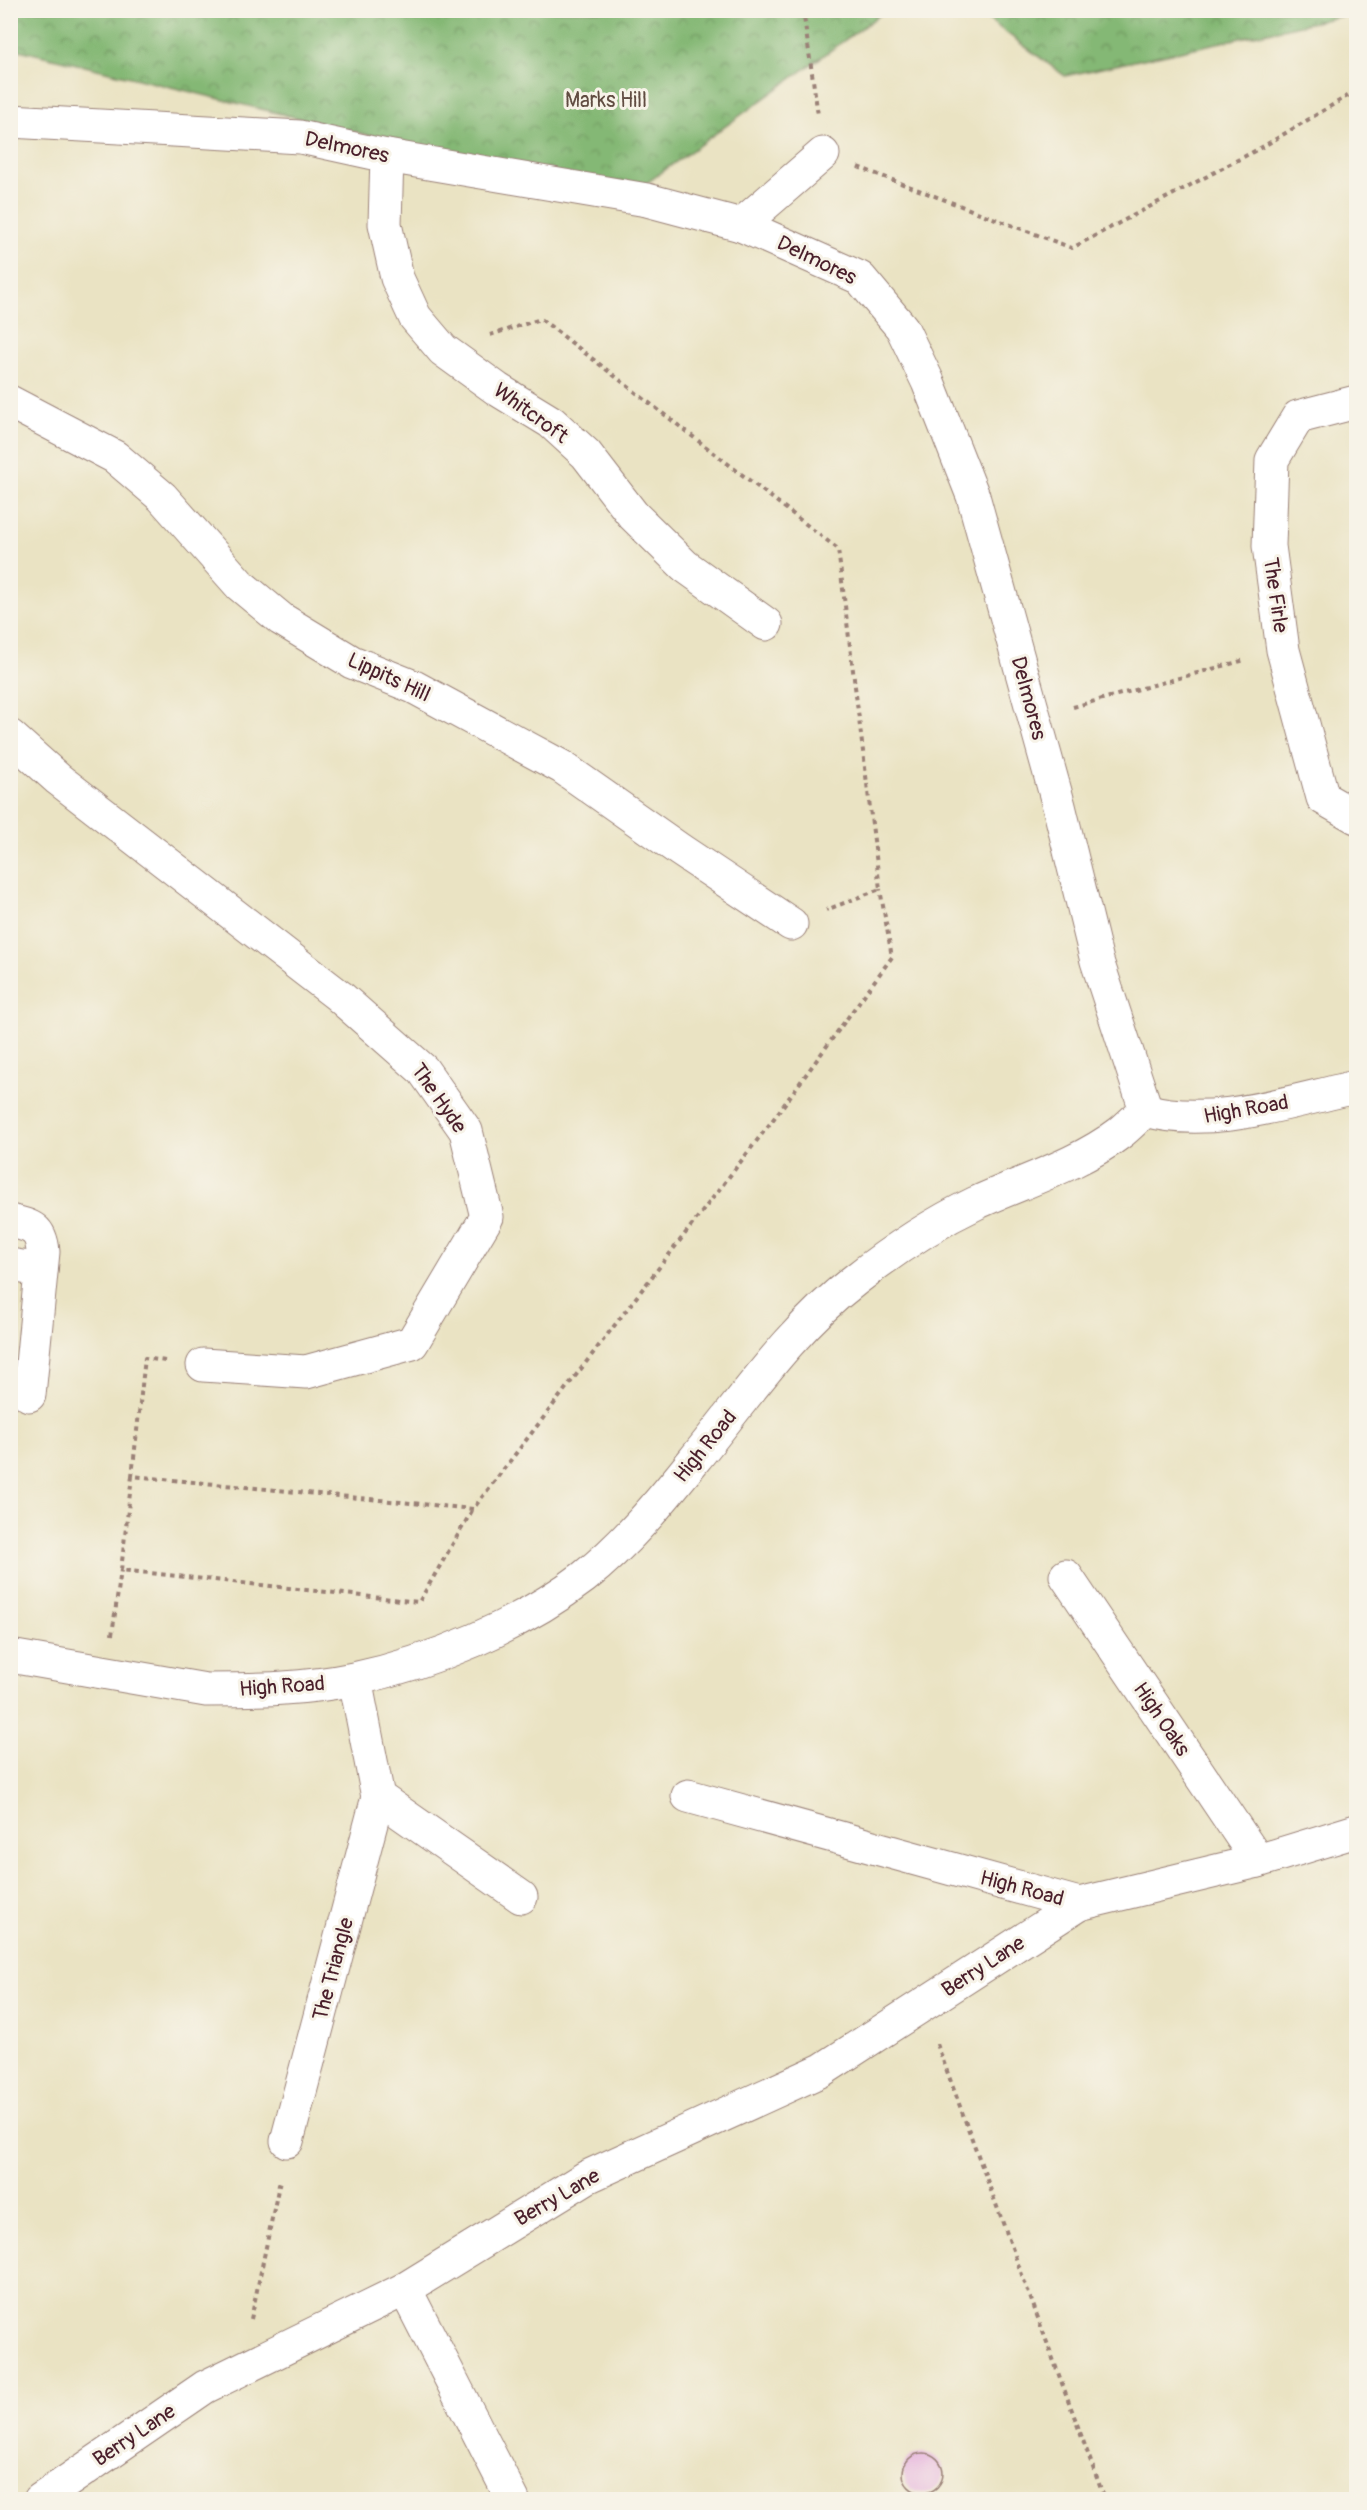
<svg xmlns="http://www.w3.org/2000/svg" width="1367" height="2510" font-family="Pangolin,sans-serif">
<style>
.forest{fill:url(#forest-crowns);stroke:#676c50;stroke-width:1.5}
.building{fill:#e09ed9}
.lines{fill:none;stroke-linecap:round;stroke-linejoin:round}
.minor-casing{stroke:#9a8177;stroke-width:35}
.path{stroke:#9a8177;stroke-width:4;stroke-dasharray:4.5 4.5;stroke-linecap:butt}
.minor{stroke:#fff;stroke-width:33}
.labels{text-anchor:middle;stroke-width:6;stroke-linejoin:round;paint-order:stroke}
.park-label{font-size:21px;fill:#614d42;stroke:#f7f3e8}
.street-label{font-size:21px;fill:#4a1f2b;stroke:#f7f3e8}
</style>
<defs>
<pattern id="forest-crowns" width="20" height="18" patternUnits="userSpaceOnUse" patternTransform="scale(1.5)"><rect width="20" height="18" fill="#84b874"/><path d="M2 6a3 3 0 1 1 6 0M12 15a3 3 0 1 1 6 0" fill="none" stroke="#6e955f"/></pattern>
</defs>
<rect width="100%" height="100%" fill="#f7f3e8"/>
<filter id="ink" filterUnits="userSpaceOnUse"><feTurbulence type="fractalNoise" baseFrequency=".0167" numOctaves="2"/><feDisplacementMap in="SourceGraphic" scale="12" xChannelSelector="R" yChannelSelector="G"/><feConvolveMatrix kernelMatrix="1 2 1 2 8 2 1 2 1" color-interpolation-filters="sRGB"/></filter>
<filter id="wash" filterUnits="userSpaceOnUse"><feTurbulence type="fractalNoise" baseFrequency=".008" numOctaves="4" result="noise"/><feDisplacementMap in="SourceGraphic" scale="24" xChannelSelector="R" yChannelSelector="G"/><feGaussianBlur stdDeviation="1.35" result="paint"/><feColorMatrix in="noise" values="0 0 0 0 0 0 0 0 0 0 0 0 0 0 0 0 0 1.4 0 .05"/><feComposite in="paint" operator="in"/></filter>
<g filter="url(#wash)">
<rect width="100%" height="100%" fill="#eae3c3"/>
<g class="forest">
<polygon points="11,10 885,11 626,198 11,48"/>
<polygon points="1356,10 1356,13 1065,76 977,11"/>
</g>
<g id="blocks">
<circle class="building" cx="923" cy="2473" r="20"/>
</g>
</g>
<g filter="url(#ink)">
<use href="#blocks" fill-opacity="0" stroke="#9a8177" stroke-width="1.5"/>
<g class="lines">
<g class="minor-casing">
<g id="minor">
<polyline points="10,121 300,137 387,156 647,200 741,225 860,278 902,328 928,382 973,496 1059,806 1097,961 1146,1110"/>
<polyline points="387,156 385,224 397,278 415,317 443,350 497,389 551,422 586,454 633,515 685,566 766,624"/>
<polyline points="741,225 823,154"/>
<polyline points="10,402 115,457 162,497 240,585 281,619 352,662 414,687 562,767 680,850 791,924"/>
<polyline points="1356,402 1298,417 1272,460 1269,546 1283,650 1323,798 1356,817"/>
<polyline points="10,736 58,779 339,996 423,1070 466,1131 487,1217 412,1343 306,1372 203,1365"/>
<path d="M1146,1110C1210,1129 1291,1101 1356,1087"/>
<path d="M10,1221C32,1226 41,1228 43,1252L29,1395"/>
<polyline points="10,1265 41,1270"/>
<polyline points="1066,1576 1258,1861"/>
<path d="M10,1656L206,1690C255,1690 306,1689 354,1679C433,1662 520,1626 584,1577C626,1544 661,1501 694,1460C745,1398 791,1329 855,1280C893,1250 932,1224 976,1203C1024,1181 1078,1165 1120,1133C1129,1126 1137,1117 1146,1110"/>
<polyline points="688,1796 1079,1904 1258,1861 1356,1831"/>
<polyline points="378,1797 521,1897"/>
<polyline points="287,2141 378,1797 355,1679"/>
<polyline points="405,2289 513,2500"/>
<polyline points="40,2500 205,2387 405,2289 587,2177 822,2070 1079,1904"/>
</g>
</g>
<g class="path">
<polyline points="803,10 818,115"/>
<polyline points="858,167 1072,248 1264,146 1356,91"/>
<polyline points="490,335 541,319 838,549 880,889 826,910"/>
<polyline points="1073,707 1245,660"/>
<polyline points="165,1361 145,1358 132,1476 473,1509 772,1121 892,957 880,889"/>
<polyline points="132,1476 121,1570 419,1602 473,1509"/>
<polyline points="112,1635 121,1570"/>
<polyline points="937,2044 1105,2500"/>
<polyline points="251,2319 280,2180"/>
</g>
<use href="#minor" class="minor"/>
</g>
</g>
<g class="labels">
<g class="park-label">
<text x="606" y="107">Marks Hill</text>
</g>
<g class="street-label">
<text transform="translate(347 147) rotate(12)" y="7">Delmores</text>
<text transform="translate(817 260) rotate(26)" y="7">Delmores</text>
<text transform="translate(531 413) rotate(36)" y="7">Whitcroft</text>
<text transform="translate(1276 595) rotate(82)" y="7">The Firle</text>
<text transform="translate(389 677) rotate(25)" y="7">Lippits Hill</text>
<text transform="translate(1029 698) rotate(75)" y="7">Delmores</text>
<text transform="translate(439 1098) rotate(55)" y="7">The Hyde</text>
<text transform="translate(1246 1109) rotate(-10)" y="7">High Road</text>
<text transform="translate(705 1446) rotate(-51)" y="7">High Road</text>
<text transform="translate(282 1686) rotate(-4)" y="7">High Road</text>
<text transform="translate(1162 1719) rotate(56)" y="7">High Oaks</text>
<text transform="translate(1022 1888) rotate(15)" y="7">High Road</text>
<text transform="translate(983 1966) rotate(-33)" y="7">Berry Lane</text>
<text transform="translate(333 1969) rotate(-75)" y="7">The Triangle</text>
<text transform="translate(557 2197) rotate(-30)" y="7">Berry Lane</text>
<text transform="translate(134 2435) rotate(-34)" y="7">Berry Lane</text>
</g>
</g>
<rect width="1367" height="2510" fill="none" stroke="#f7f3e8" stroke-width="36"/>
</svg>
